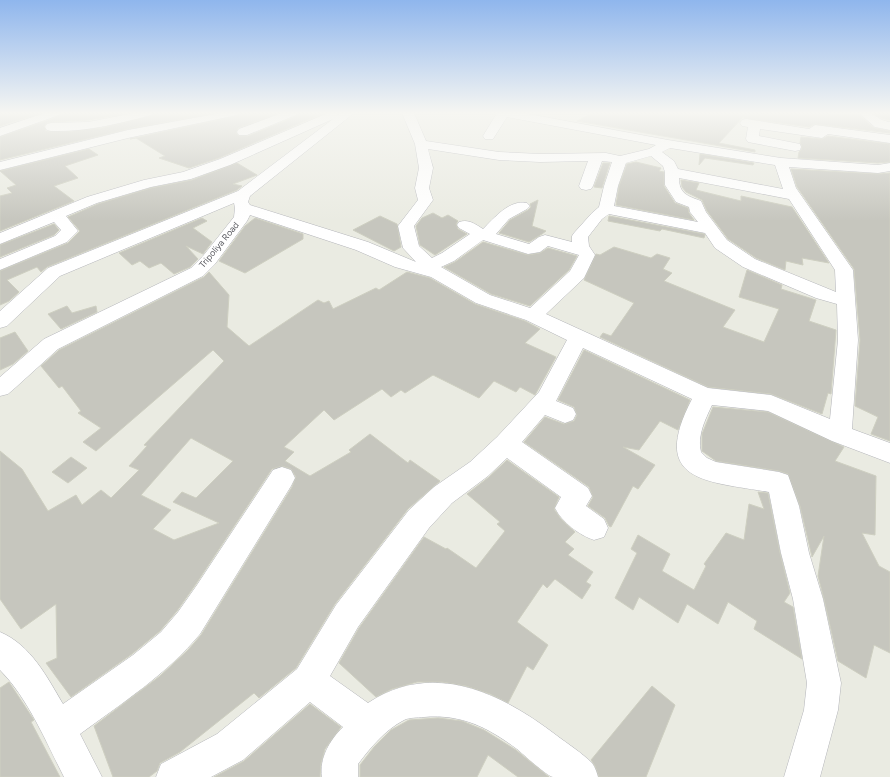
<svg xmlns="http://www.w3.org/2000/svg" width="890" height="777" font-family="Figtree,sans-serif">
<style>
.building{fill:#c6c6be;stroke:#cecfc1;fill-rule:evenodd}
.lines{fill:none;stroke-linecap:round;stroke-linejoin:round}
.minor-casing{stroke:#b4b5ba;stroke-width:1}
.minor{fill:#fff;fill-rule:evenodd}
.labels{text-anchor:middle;stroke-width:3.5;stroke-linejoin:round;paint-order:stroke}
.far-street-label{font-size:9px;fill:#5a5b60;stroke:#fff}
</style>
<rect width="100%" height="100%" fill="#eaebe2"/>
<g class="building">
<polygon points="0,113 41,113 0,126"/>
<polygon points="62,113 129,113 88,120 51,122 47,123 44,126 46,131 64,132 102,128 151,116 154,113 214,113 128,129 0,160 0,137 60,116"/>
<polygon points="240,113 279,113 238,128 236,133 239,136 248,136 297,116 299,113 324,113 219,158 189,168 159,158 165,156 136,138 130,139 237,116"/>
<polygon points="593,113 829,113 831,114 858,114 874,128 890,131 890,133 815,124 809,127 744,118 744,116 719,143 755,150 755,152 577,121"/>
<polygon points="872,113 890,113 890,120 882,118"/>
<polygon points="828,136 890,144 890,162 878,163 798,158 799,152 801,150 802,147 800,143 801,137 822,139"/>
<polygon points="89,149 98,155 65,166 78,178 54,186 74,201 0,231 0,196 12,193 7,188 16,185 0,171"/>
<polygon points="700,154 754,163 753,165 705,158 699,165"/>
<polygon points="636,162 661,168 659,171 664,172 664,186 675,203 688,208 689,213 694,220 616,205 619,186 627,164"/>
<polygon points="237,163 257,175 233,184 242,186 237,190 47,267 41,272 37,267 7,280 19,292 9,301 0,305 0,271 68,243 80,231 68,217 98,204 151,188 192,180"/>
<polygon points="603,163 610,163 602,188 594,187"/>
<polygon points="791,169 878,174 890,173 890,441 871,434 878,417 855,406 860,340 854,269 797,187"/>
<polygon points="681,180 699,183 696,190 741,201 741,196 792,207 829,263 802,258 803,265 786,261 785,270 756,258 728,239 707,211 702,200 686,192 682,187"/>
<polygon points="538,200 532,226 546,231 542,234 529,242 499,233 510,220 528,210 531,207 530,204"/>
<polygon points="433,213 442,218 448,215 458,221 456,224 458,229 467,234 435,255 420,245 416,226 422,218"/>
<polygon points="380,216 397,224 401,247 394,251 353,230"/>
<polygon points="609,216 704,234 705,235 704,238 662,229 660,231 608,221"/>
<polygon points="202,218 207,221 193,228 212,242 203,254 186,246 198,259 190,267 174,274 161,263 149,268 140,261 132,265 119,253"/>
<polygon points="255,218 303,234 303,239 245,273 219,261 245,226"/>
<polygon points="54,224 59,230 54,235 0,257 0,245"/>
<polygon points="483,242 528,255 540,253 548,248 577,256 569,270 530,306 491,294 444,267 455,262"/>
<polygon points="614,247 651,258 657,254 670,258 663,269 672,273 664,281 735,310 723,327 764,342 779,309 739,297 747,270 782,285 781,289 816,300 809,321 836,330 831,394 828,393 822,414 771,394 708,387 600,337 603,333 611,336 634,303 584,280 596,254 600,255"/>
<path d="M209,272L229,295L227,327L249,346L318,300L324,303L329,301L333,309L376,288L379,290L407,272L430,278L475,304L525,321L540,329L525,343L556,357L535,395L520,387L516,392L494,381L479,398L433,375L405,393L401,390L391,397L382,389L334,420L324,410L284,447L294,452L285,461L310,476L351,452L349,450L370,434L408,463L410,460L440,481L408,509L335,604L296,668L259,698L254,693L180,752L160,763L157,771L149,777H113L94,726L160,676L188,650L201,635L292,487L296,477L291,469L282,466L272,469L196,584L177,611L160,631L132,654L71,697L46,663L57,658L56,604L21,629L0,599V451L22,469L48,511L76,495L82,505L101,490L111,498L139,470L129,466L147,446L144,445L224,361L213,350L96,451L83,442L101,428L78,413L81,411L62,386L59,388L41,366L59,350L204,277ZM191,438L233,461L196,498L182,492L173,502L219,523L174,540L153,529L171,510L141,495Z"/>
<polygon points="67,306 72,313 96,306 97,312 61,329 48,314"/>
<polygon points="15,332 28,351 13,364 0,370 0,338"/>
<polygon points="584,350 690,400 678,430 660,421 639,450 623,447 655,465 638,489 633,486 611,527 609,526 605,518 588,506 593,497 589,487 524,442 545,417 564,424 574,421 577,415 574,407 558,400"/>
<polygon points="713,407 768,412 844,447 835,461 876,476 875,535 862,533 879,566 890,572 890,653 874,645 866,678 838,661 824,599 818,576 824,536 812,557 800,506 788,474 779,471 716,461 702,451 702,434"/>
<polygon points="71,457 87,468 68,483 52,472"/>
<polygon points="507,460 559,497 554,509 561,519 575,532 565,542 574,549 568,555 593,572 586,582 591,585 582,599 555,579 547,588 543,584 517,622 548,645 533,670 527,666 508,703 490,694 466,686 442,682 417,682 392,689 376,697 339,663 359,628 424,537 446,549 447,548 476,568 505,531 497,524 500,522 467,494 489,477"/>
<polygon points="758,492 768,493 780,553 790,593 784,602 793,607 802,659 754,629 757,621 728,602 718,624 687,604 678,623 639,597 633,610 615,598 637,553 631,549 638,535 670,554 662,571 694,590 706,566 704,564 726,533 744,540 749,504 764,509"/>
<polygon points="9,682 34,720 31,722 60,777 0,777 0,688"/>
<polygon points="652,686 675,705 646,777 599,777 595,766 591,760"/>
<polygon points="310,704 341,727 325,749 321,763 320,777 214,777 244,761"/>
<polygon points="438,718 462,721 484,730 516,750 549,777 518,777 488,755 477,777 360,777 360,765 374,747 391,730 409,720"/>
</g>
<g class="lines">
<g class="minor-casing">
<g id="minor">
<polygon points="45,113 61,113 59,115 0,136 0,128"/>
<path d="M135,113H153L151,115C118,124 85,132 51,131L47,130L45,127L47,124L51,123L88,122Z"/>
<polygon points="221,113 239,113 237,115 128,138 0,170 0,162 128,130"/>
<polygon points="282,113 298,113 296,115 247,135 239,135 237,132 239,129"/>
<path d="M328,113H336L338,115L341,113H354L250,196L248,202L250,205L368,242L416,262L403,248L398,226L418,200L415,188L419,168L415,144L402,113H414L426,141L499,152L540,154L606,153L620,156L649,149L656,145L507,117L493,139H485L483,136L497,113H523L668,140L781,158L878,165L890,163V171L878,173L789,167L796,188L853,270L858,340L852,429L890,443V463L832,441L768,411L712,405C705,420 697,436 701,452L707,458L716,462L779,472L788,475L799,506L809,553L823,599L841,683L838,710L820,777H784L804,710L807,683L793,599L781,553L769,492C705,481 649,482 692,399L583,348L556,401L573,408L576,414L573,420L565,423L545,415L522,442L588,488L592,496L586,506L604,519L608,528L604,537L594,540C579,535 562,522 555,508L561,497L507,458L488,476L452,503L429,528L358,627L330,676L368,703C433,660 501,693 556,735C568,744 582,753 592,763C595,767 597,773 598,777C585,777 566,777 553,777C547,776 523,754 517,749C487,727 462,714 424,717C417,718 410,717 404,720C385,730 370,748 358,764V777H322C319,758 330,740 343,727L310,702L243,760L211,777H156L161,764L217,734L297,669L336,605L409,510L434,487L470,462L497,437L539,392L567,340L526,320L476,303L431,277L395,267L356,250L250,215L247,221L215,264L203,276L58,349L15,388L8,394L0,396V377L44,339L191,268L203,256L234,217L235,208L234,203L60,276L7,326L0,328V311L48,268L238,191L333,119L230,165L191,179L151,187L97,203L66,216L78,231L67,242L0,270V259L55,236L61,230L54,222L0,244V233L87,197L144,180L183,172L220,159ZM670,148L775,165L783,189L678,169L674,161L662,152ZM428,149L499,160L540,162L588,161L579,186L581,189L586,190L591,189L593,186L602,161L612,162L604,186L599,207L592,213L574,233L572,236V242L545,235L539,237L529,244L496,234L509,219L527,209L530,206L527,203C510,199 494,218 483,229C475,224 469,219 459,222L457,225L459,228L470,234L442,253L432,258L419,246L414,226L433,200L429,188L433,168ZM651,156L663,166L665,172V185L676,202L689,207L690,212L698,222L614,206L618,186L626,163ZM679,178L789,199L835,270L836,292L755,259L727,240L706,212L701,201C688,196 679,194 679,178ZM609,214L705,233L715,248L743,267L816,298L837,304L838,340L830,419L771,395L708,388L546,314L584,278L595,255L589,246L588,237L602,219ZM483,240L528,254L540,252L548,246L579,255L570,271L530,308L490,295L441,267L454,261Z"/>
<path d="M859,113C877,111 875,120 890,122V130L875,127Z"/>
<polygon points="746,119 809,129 815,125 890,135 890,143 828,134 822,138 760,129 759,136 800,144 801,147 800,150 795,151 748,142 746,139 748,127 742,126 740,123 742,120"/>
<path d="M282,467L291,470L295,478L291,486L200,634C167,674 122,703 80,734L102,777H64C46,742 28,698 0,670V632C31,645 47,677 63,704L133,655L161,632L178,612L197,585L273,470Z"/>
</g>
</g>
<use href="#minor" class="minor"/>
</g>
<linearGradient id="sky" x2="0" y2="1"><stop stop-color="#8fb6ed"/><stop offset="0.51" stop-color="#f6f6f2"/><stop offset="1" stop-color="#f6f6f2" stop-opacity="0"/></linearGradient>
<rect width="890" height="221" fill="url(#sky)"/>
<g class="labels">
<g class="far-street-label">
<text transform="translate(219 245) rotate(-50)" y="3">Tripoliya Road</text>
</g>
</g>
</svg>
